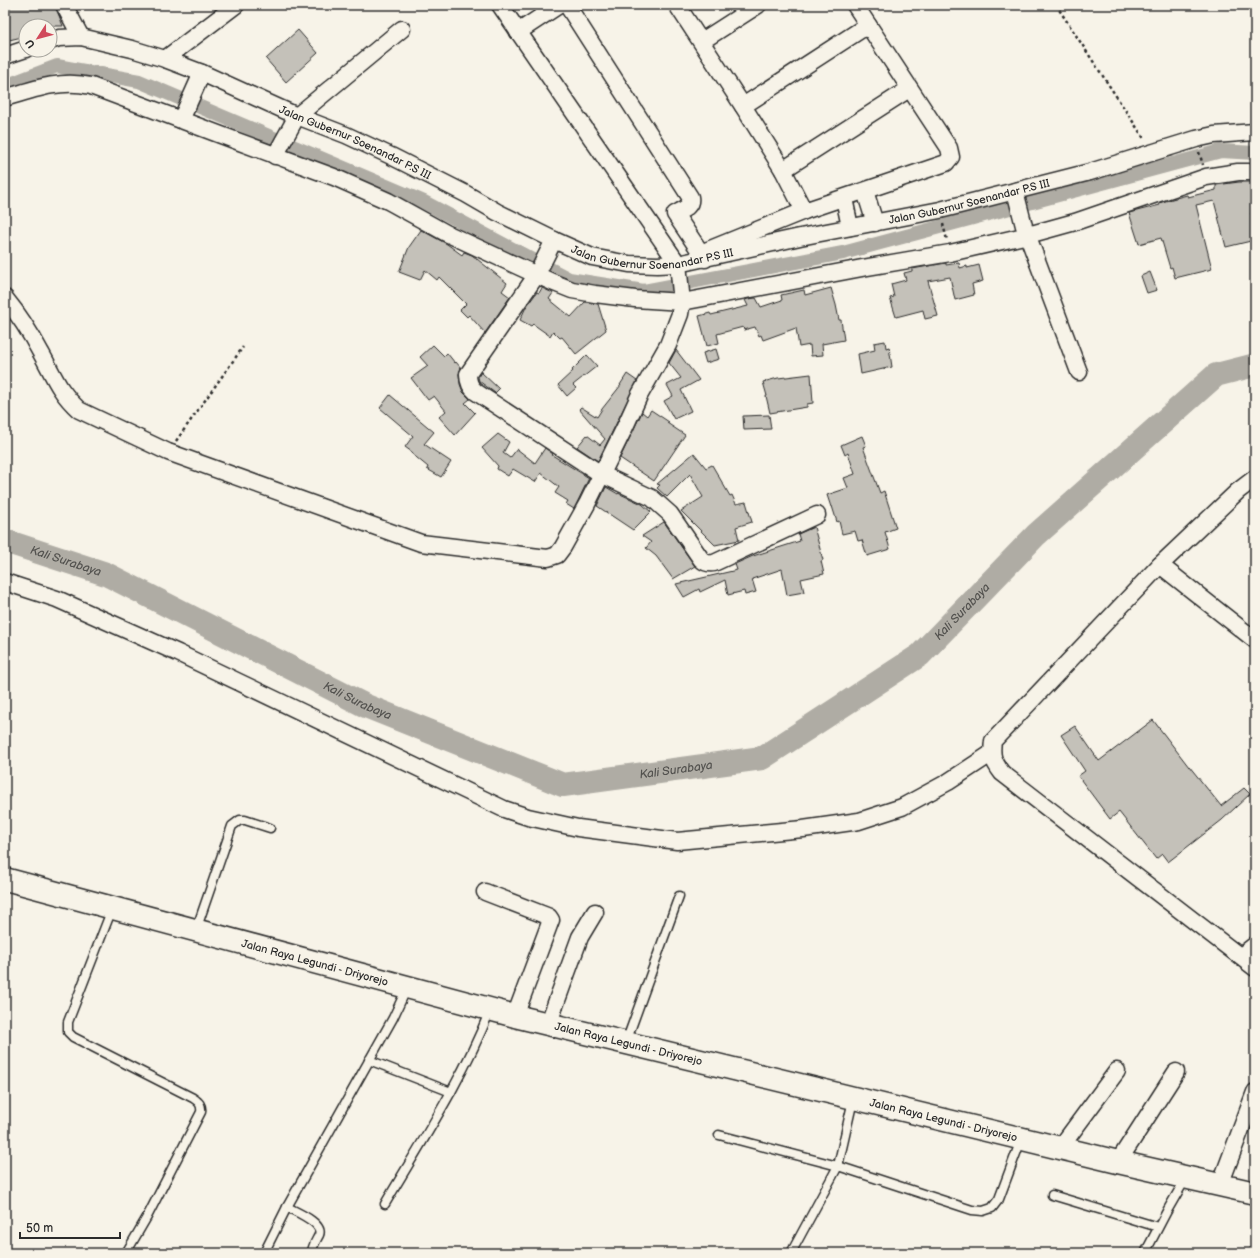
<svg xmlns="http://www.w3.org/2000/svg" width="1260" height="1258" font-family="'Balsamiq Sans',sans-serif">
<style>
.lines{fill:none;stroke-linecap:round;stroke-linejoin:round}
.canal{stroke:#afaca4;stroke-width:14}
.river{stroke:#afaca4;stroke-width:24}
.building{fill:#c4c1b9;stroke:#2b2b2b}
.service-casing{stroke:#2b2b2b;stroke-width:11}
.minor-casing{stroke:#2b2b2b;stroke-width:19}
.primary-casing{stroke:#2b2b2b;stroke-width:25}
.path{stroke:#2b2b2b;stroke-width:2.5;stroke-dasharray:3 3;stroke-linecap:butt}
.service{stroke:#f7f3e8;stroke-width:8}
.minor{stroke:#f7f3e8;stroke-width:16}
.primary{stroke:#f7f3e8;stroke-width:22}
.labels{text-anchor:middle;stroke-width:3.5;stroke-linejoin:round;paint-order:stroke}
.street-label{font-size:11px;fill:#2b2b2b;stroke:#f7f3e8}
.water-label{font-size:12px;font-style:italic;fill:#53524f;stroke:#f7f3e8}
</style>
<rect width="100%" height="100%" fill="#f7f3e8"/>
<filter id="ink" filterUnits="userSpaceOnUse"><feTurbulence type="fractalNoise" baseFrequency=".025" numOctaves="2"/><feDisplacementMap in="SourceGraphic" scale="8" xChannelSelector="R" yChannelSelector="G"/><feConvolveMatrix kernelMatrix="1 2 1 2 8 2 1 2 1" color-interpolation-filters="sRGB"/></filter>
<g filter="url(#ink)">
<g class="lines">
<polyline class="canal" points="5,86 57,66 139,81 424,202 569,279 644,291 843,253 1221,151 1255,153"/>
<path class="river" id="s1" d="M5,541L106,574L366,706L563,785L762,758L920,655L1036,535L1216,375L1255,365"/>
</g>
<g class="building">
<polygon points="5,5 55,5 63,26 26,26 26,36 5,41"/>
<polygon points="298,30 318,53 286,82 266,59"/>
<polygon points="1239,182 1255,182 1255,213 1251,213 1255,232 1255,240 1226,247 1214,201 1196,205 1212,269 1175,278 1172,267 1170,268 1161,238 1139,244 1129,213 1160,205 1159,203 1172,199 1187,195 1188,197 1216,190 1216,185"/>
<polygon points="421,230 447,244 462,255 464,252 472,255 507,283 502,291 510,297 485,333 469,315 467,317 460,310 466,304 439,277 437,280 425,270 420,280 399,272 409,247"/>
<polygon points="946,263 946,265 959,263 960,268 967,266 967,268 979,265 983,281 972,284 974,295 955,300 950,277 928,281 938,316 925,319 923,310 896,317 890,298 894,297 891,284 906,280 904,273 912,271 912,269"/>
<polygon points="1150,272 1157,290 1147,293 1141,276"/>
<polygon points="542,288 553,293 549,299 571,317 585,302 598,304 606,330 576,354 562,337 560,338 553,331 550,336 533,324 531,326 520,320 526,307 537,292 539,293"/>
<polygon points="831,288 836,305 839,320 841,320 844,340 822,344 823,355 811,356 810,345 799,347 796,328 763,340 761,335 759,336 755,327 744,330 743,327 717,334 719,343 707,346 699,316 710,313 711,315 748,306 745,300 748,299 756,298 761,307 782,300 781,295 804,290 805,295"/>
<polygon points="885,341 886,348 889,347 892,367 861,374 858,354 875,350 874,343"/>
<polygon points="433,345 444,356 447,353 455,363 456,362 461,368 459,374 460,384 463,392 470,399 465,403 475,413 455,435 439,417 446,411 434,396 428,400 411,378 428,366 420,357"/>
<polygon points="716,349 719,359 706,363 703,353"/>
<polygon points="676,350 699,380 681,390 691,411 674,419 664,401 673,396 667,385 681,378 669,363"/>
<polygon points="587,355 597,366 573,385 576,388 567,396 558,385 573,371 572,370"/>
<polygon points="481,372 499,389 495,393 479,381 478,377"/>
<polygon points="627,374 637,381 598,461 577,447 587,435 600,445 605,439 579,409 581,407 597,417 602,409 621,385 620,385"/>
<polygon points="811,374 813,403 807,404 807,407 770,413 766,396 767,396 763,382 778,378"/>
<polygon points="390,395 434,432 424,444 451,462 441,477 427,469 428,467 411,453 412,452 405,447 413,436 380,408"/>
<polygon points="651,410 669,422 667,423 685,435 654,481 620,458 642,412 647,416"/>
<polygon points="769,415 771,429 744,430 743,416"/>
<polygon points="498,434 509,442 503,453 510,458 517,449 535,463 545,448 553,454 552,455 589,478 574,509 566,504 568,501 555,493 559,487 541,473 535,482 513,469 508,476 497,469 498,466 482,448"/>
<polygon points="862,436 866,446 863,447 880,493 884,491 896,528 885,532 890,549 867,556 862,540 858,541 855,531 842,534 839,521 837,522 832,506 831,507 827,495 848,488 844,478 855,474 848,453 845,455 841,445"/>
<polygon points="694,453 706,468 712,465 730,496 732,495 736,504 746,502 752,522 736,527 739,540 715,545 681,511 703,497 690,474 667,497 657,488 660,485 657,484"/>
<polygon points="606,487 618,494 618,493 642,504 651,512 633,530 597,506"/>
<polygon points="664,522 695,566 673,579 656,556 646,548 651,542 642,536"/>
<polygon points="814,527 823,560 821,561 824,574 801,579 804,592 787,595 782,569 752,579 756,592 745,595 744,591 728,595 725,580 700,592 699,589 684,597 676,584 737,570 735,564 753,556 800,541 798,534"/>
<polygon points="1153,720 1189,767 1189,766 1221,806 1244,788 1250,794 1222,820 1168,862 1162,854 1156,859 1119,812 1110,819 1078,776 1085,771 1061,735 1075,726 1099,761"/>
</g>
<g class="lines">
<g class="service-casing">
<g id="service">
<path d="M112,909L68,1022V1032L73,1037L193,1098C199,1102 202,1105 201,1112L147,1217L126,1253"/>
<polyline points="196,930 232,826 240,820 245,820 270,828"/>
<polyline points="626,1042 679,896"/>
<polyline points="369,1060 451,1092"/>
<polyline points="719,1135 838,1166 853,1100"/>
<polyline points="1052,1195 1158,1227"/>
<path d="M385,1204C422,1141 463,1079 490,1010"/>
<path d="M287,1207C296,1212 324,1223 319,1235C316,1241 312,1246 312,1253"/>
<polyline points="264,1253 287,1207 393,1018 407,988"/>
<polyline points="791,1253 838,1166 972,1210 983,1211 992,1208 999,1199 1021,1140"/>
<polyline points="1145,1253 1167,1211 1186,1178"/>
</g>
</g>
<g class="minor-casing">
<g id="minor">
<polyline points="64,5 81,37"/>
<path d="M567,5L690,197C692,207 682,210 675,214L705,259"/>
<polyline points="677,5 743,106 783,170 804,211 946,163 951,157 949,148 855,5"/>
<polyline points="518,32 559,5"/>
<path id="s2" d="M50,41L59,38L81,37L132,49L165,59L202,73L297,116L346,135L391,156L466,194L497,212L554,240L592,257L629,264L657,265L678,264L800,237L940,210L1090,172L1196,139L1214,135L1255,132"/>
<polyline points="702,41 758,5"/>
<polyline points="5,56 26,49"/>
<polyline points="165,59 236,5"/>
<path d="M5,98C34,89 61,79 91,86L237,141L334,177L388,201L446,233L552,282L572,290L595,294L635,299L682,302L862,268L950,253L1028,235L1075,222L1206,177L1238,172H1255"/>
<polyline points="743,106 868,25"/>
<polyline points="181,120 202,73"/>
<polyline points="275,156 297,116 402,29"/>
<polyline points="783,170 909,89"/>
<polyline points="865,191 875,223"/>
<polyline points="1015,191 1024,226 1079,372"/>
<polyline points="844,198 850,227"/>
<path d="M554,240L536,276L468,374C468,382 470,387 476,392L601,474L652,498L670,514L701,559C705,563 708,564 714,563L817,515"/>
<polyline points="708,250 804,211"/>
<path d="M5,298C19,315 31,334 41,353C54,376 59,392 79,410L168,452L421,543L548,558L557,555L563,547L587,504L624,429L639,396L668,345L680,314L682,302L678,264L500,5"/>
<path d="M1255,478L1238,491L1160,565L993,741C991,756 993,761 1002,773L1255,968"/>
<polyline points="1160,565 1255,640"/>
<polyline points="5,582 57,599 178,653 504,809 528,817 578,828 677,841 803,829 859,821 902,807 948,782 992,753"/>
<polyline points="485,892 547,916 549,917 551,920 515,1016"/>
<polyline points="1241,956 1255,945"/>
<polyline points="548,1025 580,937 595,912"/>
<polyline points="1060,1148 1117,1071"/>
<polyline points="1118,1162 1176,1072"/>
<polyline points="1220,1185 1255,1092"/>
</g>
</g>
<g class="primary-casing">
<g id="primary">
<path id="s3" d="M5,879L515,1016L1118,1162L1255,1193"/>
</g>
</g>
<g class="path">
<polyline points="1056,5 1145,140"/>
<polyline points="1199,152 1203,165"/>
<polyline points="943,224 947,240"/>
<polyline points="176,441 243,347"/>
</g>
<use href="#service" class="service"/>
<use href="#minor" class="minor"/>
<use href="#primary" class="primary"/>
</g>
</g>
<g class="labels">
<g class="street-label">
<text dy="4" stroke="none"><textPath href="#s2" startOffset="326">Jalan Gubernur Soenandar P.S III</textPath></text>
<text dy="4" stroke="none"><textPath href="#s2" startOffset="974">Jalan Gubernur Soenandar P.S III</textPath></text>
<text dy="4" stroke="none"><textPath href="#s2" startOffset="650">Jalan Gubernur Soenandar P.S III</textPath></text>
<text dy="4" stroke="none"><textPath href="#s3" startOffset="321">Jalan Raya Legundi - Driyorejo</textPath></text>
<text dy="4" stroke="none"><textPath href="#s3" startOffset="645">Jalan Raya Legundi - Driyorejo</textPath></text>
<text dy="4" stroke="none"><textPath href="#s3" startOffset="969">Jalan Raya Legundi - Driyorejo</textPath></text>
</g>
<g class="water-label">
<text dy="4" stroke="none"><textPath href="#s1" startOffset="64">Kali Surabaya</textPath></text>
<text dy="4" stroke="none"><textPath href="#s1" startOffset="1060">Kali Surabaya</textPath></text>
<text dy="4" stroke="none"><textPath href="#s1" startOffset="388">Kali Surabaya</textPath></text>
<text dy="4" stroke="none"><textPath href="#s1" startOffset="724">Kali Surabaya</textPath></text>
</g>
</g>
<rect width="1260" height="1258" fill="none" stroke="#f7f3e8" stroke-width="20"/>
<rect x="10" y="10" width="1240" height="1238" fill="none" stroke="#2b2b2b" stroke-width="1.5" filter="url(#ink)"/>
<g transform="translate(38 38) rotate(234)"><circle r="19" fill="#f7f3e8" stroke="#a5a39c"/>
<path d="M0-3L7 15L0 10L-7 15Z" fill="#d1495b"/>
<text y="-6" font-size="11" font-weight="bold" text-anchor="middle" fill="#2b2b2b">U</text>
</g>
<path d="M20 1232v6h100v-6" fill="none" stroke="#2b2b2b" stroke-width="2"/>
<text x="26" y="1232" font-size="12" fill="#2b2b2b" stroke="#f7f3e8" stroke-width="3" paint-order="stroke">50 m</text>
</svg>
